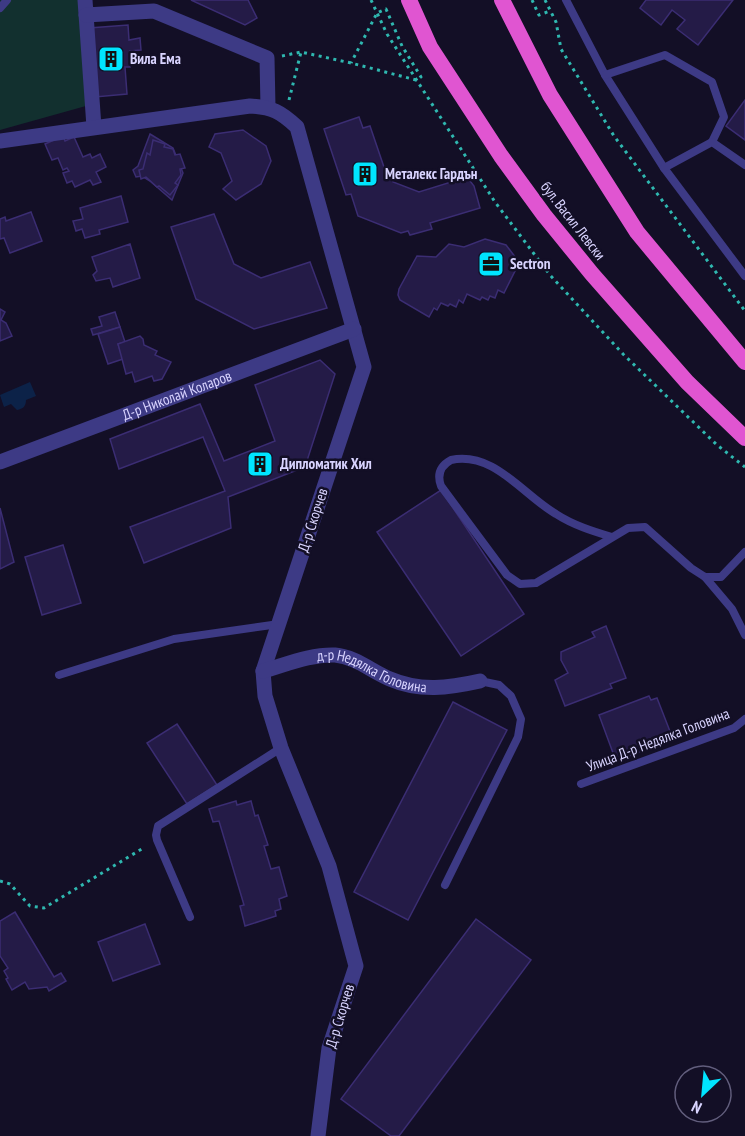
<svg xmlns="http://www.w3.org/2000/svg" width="745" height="1136" font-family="'PT Sans Narrow',sans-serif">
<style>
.green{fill:#12302f}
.water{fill:#0c2248}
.building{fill:#241b47;stroke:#3b2d73;stroke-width:1.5}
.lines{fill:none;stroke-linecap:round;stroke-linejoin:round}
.path{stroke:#2fb8b0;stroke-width:3;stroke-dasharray:3 4.5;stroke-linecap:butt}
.service{stroke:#3d3a85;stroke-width:8}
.minor{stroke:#3d3a85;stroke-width:15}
.trunk{stroke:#e055d1;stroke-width:16}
.labels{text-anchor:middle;stroke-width:5;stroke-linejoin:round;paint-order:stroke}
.poi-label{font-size:15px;font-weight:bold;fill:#d9d4ff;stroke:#130f26;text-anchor:start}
.street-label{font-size:15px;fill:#d9d4ff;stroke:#130f26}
</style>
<rect width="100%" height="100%" fill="#130f26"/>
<polygon class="green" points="0,0 85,0 93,104 0,130"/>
<path class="water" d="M30,382L36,396L26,400C26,406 23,409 17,410L11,404L4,407L0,395Z"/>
<g class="building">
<polygon points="191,0 248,0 257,18 245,25"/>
<polygon points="646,0 733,0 698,45 677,29 685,20 672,10 661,25 640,8"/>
<polygon points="128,25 129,40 140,38 141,50 130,51 130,67 125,67 127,94 95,97 89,28"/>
<polygon points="745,100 745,140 726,126"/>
<polygon points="359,117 363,128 370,126 385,170 389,169 393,182 419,192 467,177 474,186 480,208 430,223 432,229 410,235 408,231 401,233 358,216 351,194 346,195 324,129"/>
<polygon points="243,130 266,146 271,161 261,184 236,200 223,189 232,181 221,153 209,147 215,134"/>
<polygon points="150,134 173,148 183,173 172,200 150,181 142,176 136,177 133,170 138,166"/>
<polygon points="63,136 65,141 74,137 83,157 90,154 92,158 100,154 106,167 96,172 101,182 93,185 90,180 75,187 72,181 67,183 63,173 69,171 67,168 63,170 58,158 52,160 45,144"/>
<polygon points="153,140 165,144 164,147 173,149 175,155 180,154 185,168 180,169 181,175 175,183 178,185 170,195 159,186 157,187 146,177 141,179 139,170 143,169 147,153 150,155"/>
<polygon points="121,196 128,222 99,230 100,234 85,238 82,229 76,231 73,221 83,219 80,208"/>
<polygon points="31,212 42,241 10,253 4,238 0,239 0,219 5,217 6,221"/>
<polygon points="214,214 234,264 261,278 310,262 327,308 254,329 196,299 171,227"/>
<polygon points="485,239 506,245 516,258 516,269 504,293 498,290 495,298 490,296 488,300 482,297 480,300 467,294 463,303 459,300 456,307 450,304 448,306 441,303 437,310 434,308 429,317 400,300 398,295 399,289 417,256 436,257 449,244 464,247"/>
<polygon points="130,244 140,278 113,287 110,278 96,281 93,275 97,271 92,257"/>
<polygon points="0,309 5,312 1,320 6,323 12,336 0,341"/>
<polygon points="115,312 120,327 93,335 91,329 102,326 99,317"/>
<polygon points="120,327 125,342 118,344 123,359 108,364 98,334"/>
<polygon points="140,336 143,339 144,345 157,351 155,355 171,362 162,379 154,381 152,376 135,382 132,372 126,374 118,344"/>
<polygon points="320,360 335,374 305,467 228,497 231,528 144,563 130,527 225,491 203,437 119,469 110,439 200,404 224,461 275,441 255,385"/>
<polygon points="441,490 524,614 461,656 377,532"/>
<polygon points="0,508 14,562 0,569"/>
<polygon points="63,545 81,603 42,615 25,557"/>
<polygon points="606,626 626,678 610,684 612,688 565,706 555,680 568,673 561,660 561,652 595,637 592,632"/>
<polygon points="649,696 651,700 657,698 673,739 616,761 599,715"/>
<polygon points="453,702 507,730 408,920 354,892"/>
<polygon points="177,724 217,785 187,804 147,743"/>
<polygon points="236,801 237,805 251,801 255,816 258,815 268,845 264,846 271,869 279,867 287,896 279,899 281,909 275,911 276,916 245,926 240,906 244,905 219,821 213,822 209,809"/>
<polygon points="15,912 54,977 61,973 66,981 49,991 47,987 29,989 25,982 12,990 6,979 8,978 4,971 8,968 0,956 0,921"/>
<polygon points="476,919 531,960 399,1136 391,1136 341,1099"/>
<polygon points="145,924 160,964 113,981 98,942"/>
</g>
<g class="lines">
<g class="path">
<polyline points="371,0 387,34 495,202 550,275 623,354 717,445 745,467"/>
<polyline points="532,0 539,15 550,11"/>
<polyline points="545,0 556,22 561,49 614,136 745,311"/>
<polyline points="282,56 301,52 351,63 416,80 421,77 402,46 386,9 377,13 351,63"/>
<polyline points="289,100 301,52"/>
<polyline points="0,881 10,884 30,906 44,908 145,847"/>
</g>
<g class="service">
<polyline points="566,0 605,75 664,168 745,276"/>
<polyline points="0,8 7,0"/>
<polyline points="605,75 665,55 712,82 724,117 712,142"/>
<polyline points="664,168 712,142 745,165"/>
<path d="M612,537C592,531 573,525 556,514C523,495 494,451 451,460C440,466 437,475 441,486L507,575L520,584L536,583L628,528L645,527L691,568L705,577H721L745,552"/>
<polyline points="705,577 732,609 745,635"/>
<polyline points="59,675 174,639 279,624"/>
<polyline points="581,784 734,728 745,719"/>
<polyline points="445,885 518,737 521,719 511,696 499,685 480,681"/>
<polyline points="190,917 157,840 156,835 158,826 281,748"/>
</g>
<g class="minor">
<polyline points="85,0 94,127"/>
<polyline points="86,15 154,11 267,58 268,107"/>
<path d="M0,141L250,106C272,107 281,112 297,127L364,367L263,671L265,696L281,748L329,866L356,966L329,1048L318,1136"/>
<path id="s1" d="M0,462L354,329"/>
<path id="s2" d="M263,671C285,665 311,654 335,655C356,657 371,671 390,679C420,692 449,688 480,681"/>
</g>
<g class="trunk">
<polyline points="409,0 430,47 501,156 544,215 592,274 687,382 745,438"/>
<polyline points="502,0 550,95 637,232 745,362"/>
</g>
</g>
<defs>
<g id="building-square" transform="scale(1.35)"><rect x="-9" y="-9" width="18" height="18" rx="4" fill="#00e5ff" stroke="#130f26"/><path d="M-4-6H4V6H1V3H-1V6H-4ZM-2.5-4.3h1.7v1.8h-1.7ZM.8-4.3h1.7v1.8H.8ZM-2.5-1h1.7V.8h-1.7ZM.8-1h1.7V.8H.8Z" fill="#111"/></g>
<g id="office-square" transform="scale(1.35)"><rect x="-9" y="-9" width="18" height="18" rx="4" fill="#00e5ff" stroke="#130f26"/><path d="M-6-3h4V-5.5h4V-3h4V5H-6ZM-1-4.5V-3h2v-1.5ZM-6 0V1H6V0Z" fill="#111"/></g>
</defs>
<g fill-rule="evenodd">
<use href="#building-square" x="111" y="59"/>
<use href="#building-square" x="365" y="174"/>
<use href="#office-square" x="491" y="264"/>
<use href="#building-square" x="260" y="464"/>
</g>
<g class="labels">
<g class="poi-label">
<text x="130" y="64">Вила Ема</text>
<text x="385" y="179">Металекс Гардън</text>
<text x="510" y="269">Sectron</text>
<text x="280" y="469">Дипломатик Хил</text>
</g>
<g class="street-label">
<text transform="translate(573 221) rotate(52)" y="5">бул. Васил Левски</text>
<text dy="5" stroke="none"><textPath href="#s1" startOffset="189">Д-р Николай Коларов</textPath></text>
<text transform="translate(313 520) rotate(-72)" y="5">Д-р Скорчев</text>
<text dy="5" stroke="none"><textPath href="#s2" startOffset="114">д-р Недялка Головина</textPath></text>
<text transform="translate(658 740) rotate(-21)" y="5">Улица Д-р Недялка Головина</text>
<text transform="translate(340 1016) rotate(-73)" y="5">Д-р Скорчев</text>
</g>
</g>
<g transform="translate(703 1094) rotate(206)"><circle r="28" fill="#130f26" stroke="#625e7d" stroke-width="1.5"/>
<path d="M0-4.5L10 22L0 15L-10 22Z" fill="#00e5ff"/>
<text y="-9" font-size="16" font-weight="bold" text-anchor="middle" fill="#d9d4ff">N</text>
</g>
</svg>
